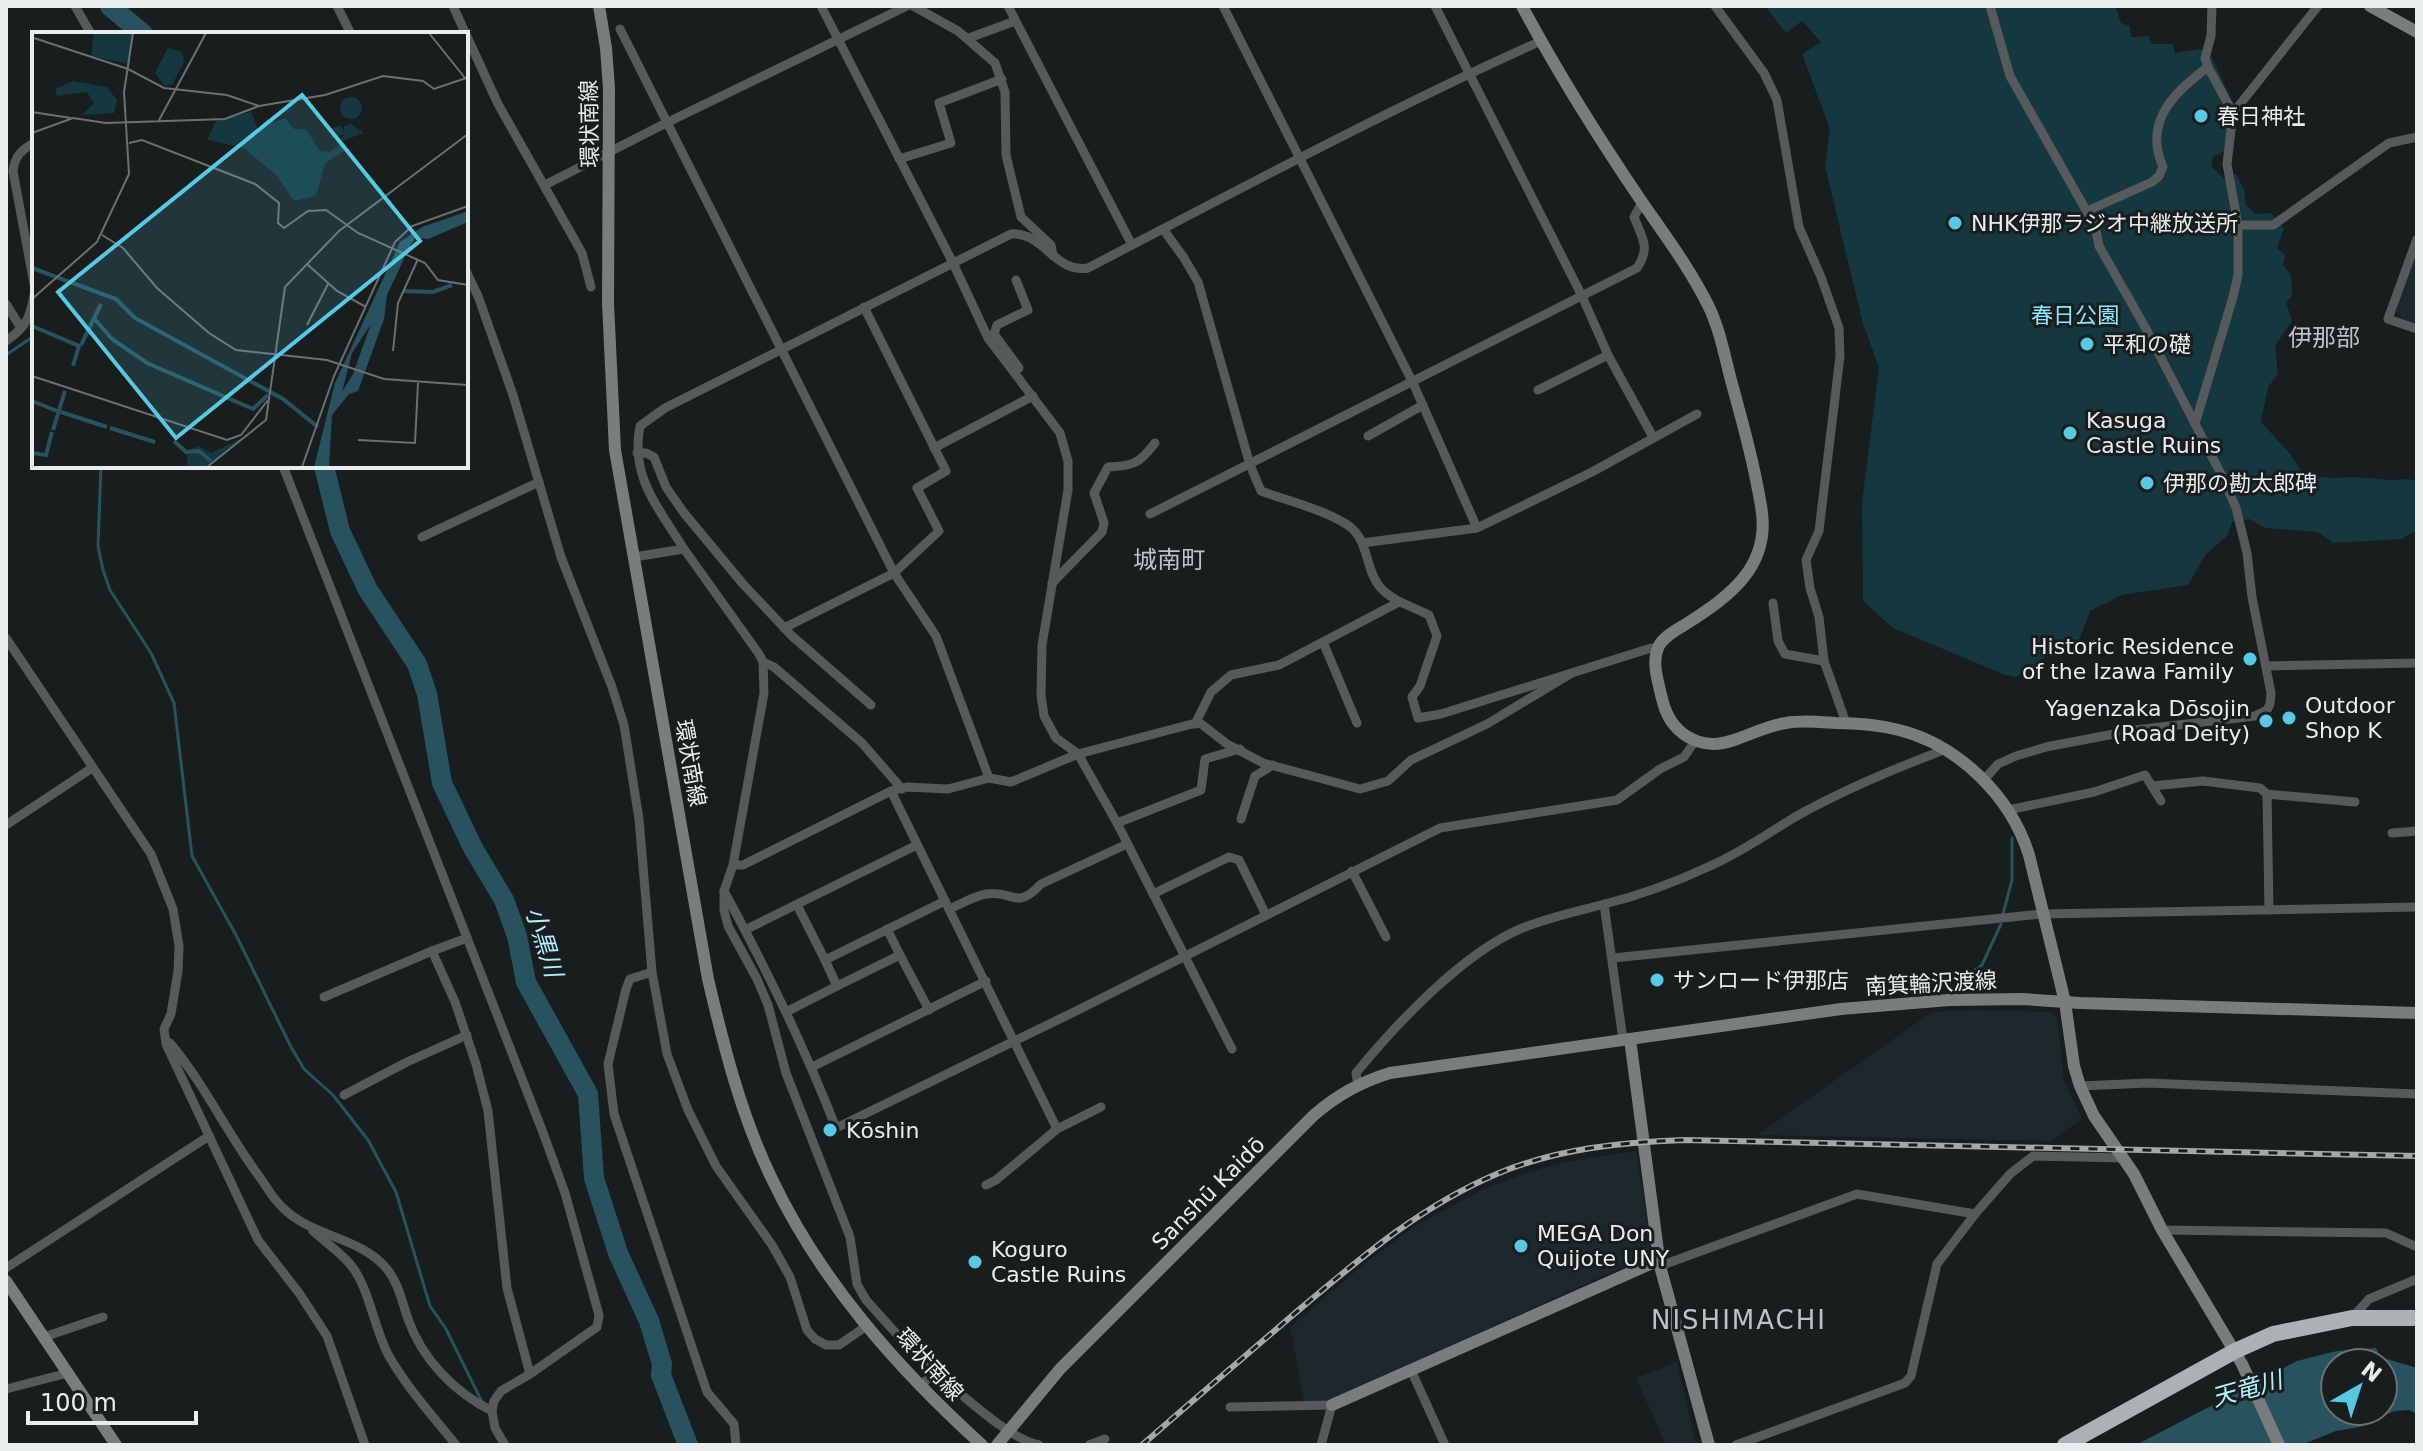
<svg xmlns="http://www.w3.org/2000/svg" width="2423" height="1451" font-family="'DejaVu Sans','Noto Sans JP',sans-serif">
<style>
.built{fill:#1c282b}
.green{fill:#15373f}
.water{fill:#28535e;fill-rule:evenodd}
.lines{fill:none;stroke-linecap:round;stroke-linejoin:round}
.stream{stroke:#28535e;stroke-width:3}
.river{stroke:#28535e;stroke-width:20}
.street{stroke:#575a5a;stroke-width:9}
.secondary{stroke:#797d7e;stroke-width:12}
.highway{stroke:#acb2b3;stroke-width:16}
.rail-casing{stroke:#a4a8a9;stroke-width:6}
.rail{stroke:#181d1e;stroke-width:3;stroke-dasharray:9;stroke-linecap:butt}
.poi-dot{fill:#58c9e4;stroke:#181d1e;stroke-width:3}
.labels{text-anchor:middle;stroke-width:6;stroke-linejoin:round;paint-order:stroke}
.poi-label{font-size:22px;fill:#eaedee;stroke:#181d1e;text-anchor:start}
.street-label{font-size:22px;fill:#eaedee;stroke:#181d1e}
.park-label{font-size:22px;fill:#8ae7fe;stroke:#181d1e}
.neighbourhood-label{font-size:24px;fill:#bdc3c5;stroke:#181d1e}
.water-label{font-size:24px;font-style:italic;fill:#b5efff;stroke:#181d1e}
.quarter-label{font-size:26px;letter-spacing:2px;fill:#bdc3c5;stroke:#181d1e}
.inset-river{fill:none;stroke:#28535e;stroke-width:4}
.inset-road{fill:none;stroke:#6c7071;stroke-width:2}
.view{fill:#58c9e4;fill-opacity:0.15;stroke:#58c9e4;stroke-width:4}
.inset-edge{fill:none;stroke:#eaedee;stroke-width:4}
</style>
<rect width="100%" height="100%" fill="#181d1e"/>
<g class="built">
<polygon points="2417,252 2417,326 2406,323 2396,311"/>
<polygon points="1973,1010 2051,1012 2057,1018 2064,1080 2082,1119 2051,1141 1757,1135 1932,1012"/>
<polygon points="1636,1151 1651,1248 1647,1256 1329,1401 1304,1401 1290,1327 1368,1261 1415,1226 1483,1189 1526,1173 1564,1162"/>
<polygon points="1677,1362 1696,1445 1666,1445 1636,1378"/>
</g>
<polygon class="green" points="1765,6 2115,6 2121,23 2130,26 2131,37 2149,36 2151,44 2173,44 2175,53 2199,49 2210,53 2234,105 2234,142 2220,154 2214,155 2211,166 2226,180 2236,174 2244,189 2246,205 2256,214 2271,213 2284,229 2277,248 2285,255 2283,265 2291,275 2292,296 2286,302 2292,321 2275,346 2278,374 2268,387 2261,422 2290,454 2304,475 2333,478 2354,477 2391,480 2408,479 2417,481 2417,530 2402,539 2333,543 2318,532 2265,528 2249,519 2232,522 2228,535 2206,554 2188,585 2122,595 2090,611 2077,646 2063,645 2016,677 2005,675 1893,628 1863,601 1862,502 1879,367 1863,324 1825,166 1830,129 1802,54 1821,42 1802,21 1786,33"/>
<path class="water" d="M2376,1348L2380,1357L2417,1368V1414L2409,1410L2394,1411L2360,1427L2336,1431L2301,1445H2136L2297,1361L2337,1351ZM2335,1363H2383V1411H2335Z"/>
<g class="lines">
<g class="stream">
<polyline points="6,355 34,336"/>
<polyline points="101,466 98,546 103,570 110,590 151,653 174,703 192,856 236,935 291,1047 304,1069 333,1095 368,1140 396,1192 430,1306 446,1329 483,1404"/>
<polyline points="2003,914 2012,880 2012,838"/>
<polyline points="1955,985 1982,965 2001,924"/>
</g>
<g class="river">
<polyline points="110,6 143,34"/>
<polyline points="324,466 340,531 368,590 417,664 427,694 442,783 473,848 504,900 517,936 526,982 588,1094 594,1178 618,1253 649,1321 662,1364 661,1375 688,1445"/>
</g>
<g class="street">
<polyline points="75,6 91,34"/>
<polyline points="337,6 351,34"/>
<polyline points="453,6 498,104 582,253 591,287"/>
<polyline points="821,6 953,263 988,338 1060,433 1068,461 1068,490 1042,645 1041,695 1044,716 1056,738 1078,754 1117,823 1232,1049"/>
<polyline points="913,6 958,31 995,63 1005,92 1006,155 1021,217 1051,245 1053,256"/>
<polyline points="1008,6 1132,245"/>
<polyline points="1223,6 1413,383 1477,528"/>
<polyline points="1435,6 1582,296 1608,355 1653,437"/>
<polyline points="1715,6 1764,73 1777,100 1799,227 1821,277 1839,328 1840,356 1819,531 1806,560 1810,588 1819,617 1824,661 1846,723"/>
<polyline points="2212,6 2211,36 2205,58 2208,67 2233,113"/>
<polyline points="620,29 894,573 936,636 989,778"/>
<polyline points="969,38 1015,21"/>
<path d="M34,143C21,150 15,156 13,171L34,284"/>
<polyline points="899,159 951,143 939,103 1002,79"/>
<polyline points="545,185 666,123 907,6"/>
<path d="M2087,211L2152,182L2159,176L2163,167C2143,122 2174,92 2208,67"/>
<polyline points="2238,225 2273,225 2389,143 2417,137"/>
<path d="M1163,229L1184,258L1198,282L1250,465L1261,491C1288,501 1326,510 1349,526C1369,540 1365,570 1380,587C1393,602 1412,606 1429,615L1437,636L1420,686L1412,697L1418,718L1441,714L1651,648H1658"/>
<polyline points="2417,239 2388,319 2417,329"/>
<polyline points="466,271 478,296 513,395 561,557 612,687 624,725 639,819 652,972 667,1054 688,1110 716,1166 772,1245 790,1277 807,1330 815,1339 826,1345 839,1345 868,1325"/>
<polyline points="1016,280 1028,310 997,325 994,334 1019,368"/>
<polyline points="6,304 21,328"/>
<path d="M6,341C26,327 30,318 34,295"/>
<polyline points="1538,390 1608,355"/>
<polyline points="2195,424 2233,297 2238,275 2238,225 2227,164 2233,113 2318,6"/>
<polyline points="1368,436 1423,405"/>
<polyline points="934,448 1033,396"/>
<polyline points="637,453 646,453 654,457 666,487 684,513 743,584 792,636 871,705"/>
<polyline points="283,466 542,1130 565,1193 599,1315 597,1327 530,1374 501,1391 494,1401 492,1411 495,1428 505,1445"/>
<path d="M1150,514L1637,268C1651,247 1642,238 1634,217L1642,202"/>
<polyline points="422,537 539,482"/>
<polyline points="1362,543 1477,528 1592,472 1697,414"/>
<path d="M684,549C658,507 630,477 640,426L665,408L1011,234C1043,231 1055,274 1088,268C1238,190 1387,110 1541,41"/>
<polyline points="634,557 684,549 759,654 763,662 764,693 733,865 724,891 724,910 728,926 757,979 768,1005 786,1073 850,1237 857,1284 866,1300 911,1350 934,1372"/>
<path d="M1052,583L1102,532L1104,523L1094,493L1108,467C1133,466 1139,464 1155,443"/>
<polyline points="1773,603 1778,641 1785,654 1824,661"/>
<polyline points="784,628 894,573 939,531 917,488 946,471 864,307"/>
<polyline points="6,638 151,854 173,909 179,946 178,971 171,1014 164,1029 166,1044 258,1240 299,1293 327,1336 365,1445"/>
<polyline points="1323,642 1357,723"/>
<polyline points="763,662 774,667 862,743 902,789"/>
<polyline points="2267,666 2417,663"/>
<polyline points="1195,724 1211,692 1231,675 1279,665 1399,602"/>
<polyline points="1983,781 1998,764 2016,756 2046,747 2135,730 2255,716 2267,710 2270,704 2271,693 2252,597 2247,553 2236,508 2221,474 2145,327 2099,246 2095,226 2010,76 1990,6"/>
<polyline points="2152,786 2203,781 2260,788 2267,794 2355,802"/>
<polyline points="891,791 1057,1129 996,1180 986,1185"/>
<polyline points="2267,794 2269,910"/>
<polyline points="2008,810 2094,792 2145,775 2161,801"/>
<polyline points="1241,819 1255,776 1273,765"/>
<polyline points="1117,823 1201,790 1205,759 1240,749"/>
<polyline points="6,825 92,768"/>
<polyline points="2392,833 2417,831"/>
<polyline points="733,865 743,865 891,791 907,787 948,789 989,778 1011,782 1078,754 1192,724 1200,723 1227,744 1263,763 1360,789 1388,781 1411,760 1487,724 1572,673"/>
<polyline points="1352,871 1386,937"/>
<path d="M724,891C766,968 804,1046 836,1128L1074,1012L1440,828L1617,800L1660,769L1684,757L1695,741"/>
<polyline points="1153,894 1229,857 1239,860 1266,915"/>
<polyline points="1604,904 1623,1040"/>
<polyline points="797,905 825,960"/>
<path d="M949,909C961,904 974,896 986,894C1013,889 1015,912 1041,884L1127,844"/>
<polyline points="887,929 900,955"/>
<polyline points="745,930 917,845"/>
<polyline points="432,951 455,1002 476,1064 488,1111 507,1288 530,1374"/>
<polyline points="1613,958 2042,914 2417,907"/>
<polyline points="652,972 630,979 626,989 608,1064 614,1114 707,1392 734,1424 736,1445"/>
<polyline points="837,986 900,955 929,1010"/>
<polyline points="324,997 432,951 467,938"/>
<polyline points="786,1012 837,986 825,960 945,901"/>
<path d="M170,1043C205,1085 228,1135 261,1179C268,1189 274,1200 283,1208C312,1237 361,1237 387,1269C399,1284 402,1302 408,1319C422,1359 454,1392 492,1411"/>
<polyline points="812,1067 986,981"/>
<path d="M1358,1085L1356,1073C1396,1024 1462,954 1520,929C1546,918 1574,912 1601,905C1638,896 1676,882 1710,866C1740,853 1767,834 1795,817C1843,790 1893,769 1944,750"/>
<polyline points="2080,1086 2148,1083 2417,1094"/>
<polyline points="344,1095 407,1062 467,1035"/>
<polyline points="1057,1129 1101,1107"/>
<polyline points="2162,1230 2386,1233 2417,1247"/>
<path d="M313,1231C325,1242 340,1252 350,1264C369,1286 374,1329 389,1356C407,1388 433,1416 456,1445"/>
<polyline points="1660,1266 1857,1194 1975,1214"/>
<polyline points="6,1268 209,1136"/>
<polyline points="2352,1318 2369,1299 2417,1279"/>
<polyline points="44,1337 103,1317"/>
<polyline points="1411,1370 1445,1445"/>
<path d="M920,1387L934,1372C961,1393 1007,1438 1039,1445"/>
<polyline points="6,1389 68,1373"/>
<polyline points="1230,1407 1332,1405 1321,1445"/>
<polyline points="1089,1445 1105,1439"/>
<polyline points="1736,1445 1905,1383 1911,1376 1937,1264 1975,1214 2010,1174 2033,1156 2124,1158"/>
</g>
<g class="secondary">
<path d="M599,6L606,48L609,88L608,303L615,450L708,979C724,1047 741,1115 771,1177C820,1281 897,1368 982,1445"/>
<path d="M1522,6C1558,73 1598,137 1640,199C1664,234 1689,267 1708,305C1720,329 1725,358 1732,384C1743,424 1754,464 1761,506C1772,566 1730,596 1686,624C1677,630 1662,637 1658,648C1653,660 1656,674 1659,686C1662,699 1665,715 1675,726C1684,737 1699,744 1714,744C1738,743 1761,726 1786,723C1802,720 1819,722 1836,723C1856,723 1879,725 1899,730C1959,745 2011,797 2029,855L2065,1002L2074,1066L2080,1086L2094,1116L2134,1174L2162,1230L2242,1364L2279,1445"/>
<polyline points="2370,6 2417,32"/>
<polyline points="1630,1039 1660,1266 1709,1445"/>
<polyline points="6,1281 116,1445"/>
<polyline points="1332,1405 1659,1260"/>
<path d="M997,1445L1060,1369L1314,1115C1337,1095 1360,1082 1390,1073L1841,1009L1949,1000L2022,999L2080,1003L2417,1013"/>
</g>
<polyline class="highway" points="2065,1445 2235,1351 2273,1334 2352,1318 2417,1318"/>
<g class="rail-casing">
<path id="rail" d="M1142,1445C1192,1401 1243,1358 1294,1314C1358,1260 1420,1206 1499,1173C1557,1149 1621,1142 1684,1140L2417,1156"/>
</g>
<use href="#rail" class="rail"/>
</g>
<g class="poi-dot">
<circle cx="2201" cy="116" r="8"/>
<circle cx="1955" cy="223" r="8"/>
<circle cx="2087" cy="344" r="8"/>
<circle cx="2070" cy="433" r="8"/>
<circle cx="2147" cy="483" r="8"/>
<circle cx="2250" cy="659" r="8"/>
<circle cx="2289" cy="718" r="8"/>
<circle cx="2266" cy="721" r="8"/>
<circle cx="1657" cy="980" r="8"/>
<circle cx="830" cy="1130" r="8"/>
<circle cx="1521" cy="1246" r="8"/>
<circle cx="975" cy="1262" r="8"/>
</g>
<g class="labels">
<g class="poi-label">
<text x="2217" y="124">春日神社</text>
<text x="1971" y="231">NHK伊那ラジオ中継放送所</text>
<text x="2103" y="352">平和の礎</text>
<text x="2086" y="428">Kasuga<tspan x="2086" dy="25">Castle Ruins</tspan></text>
<text x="2163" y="491">伊那の勘太郎碑</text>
<text x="2234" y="654" text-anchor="end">Historic Residence<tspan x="2234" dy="25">of the Izawa Family</tspan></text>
<text x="2305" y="713">Outdoor<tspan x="2305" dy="25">Shop K</tspan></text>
<text x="2250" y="716" text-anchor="end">Yagenzaka Dōsojin<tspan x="2250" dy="25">(Road Deity)</tspan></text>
<text x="1673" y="988">サンロード伊那店</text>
<text x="846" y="1138">Kōshin</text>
<text x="1537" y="1241">MEGA Don<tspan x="1537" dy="25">Quijote UNY</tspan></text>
<text x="991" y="1257">Koguro<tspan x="991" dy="25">Castle Ruins</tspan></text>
</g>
<g class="street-label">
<text transform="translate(589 124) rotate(-91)" y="8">環状南線</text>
<text transform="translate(691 763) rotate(80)" y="8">環状南線</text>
<text transform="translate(1931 983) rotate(-3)" y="8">南箕輪沢渡線</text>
<text transform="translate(1208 1193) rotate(-45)" y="8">Sanshū Kaidō</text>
<text transform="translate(930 1364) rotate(48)" y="8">環状南線</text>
</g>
<g class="park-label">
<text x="2075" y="323">春日公園</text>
</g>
<g class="neighbourhood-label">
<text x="2324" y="346">伊那部</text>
<text x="1169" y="568">城南町</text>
</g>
<g class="water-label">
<text transform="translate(544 942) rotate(73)" y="8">小黒川</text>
<text transform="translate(2247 1389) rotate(-16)" y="8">天竜川</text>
</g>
<g class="quarter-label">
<text x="1739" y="1329">NISHIMACHI</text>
</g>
</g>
<g transform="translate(32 32)">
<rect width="436" height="436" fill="#181d1e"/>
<path d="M62,1H100L96,32L59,24ZM136,16L150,20L152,30L140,53L133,54L123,41ZM41,49L75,55L85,68L82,81L50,83L62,71L55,60L25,64L23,57ZM308 76a11 11 0 1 1 22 0a11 11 0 1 1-22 0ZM219,80L226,97L235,86L243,90L253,86L262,97H274L288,119L297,120L312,110V119L293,131L284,164L262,169L245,144L212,116L175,108L184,89ZM309,93L312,101V94L319,92L332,101L304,111L313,102L300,106L297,97ZM210,406L173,435H156L154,419L167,414L179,421Z" fill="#15373f"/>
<path d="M436,179V190L396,207L383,206L378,214L355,263L352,287L326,359L317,362L300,383L297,435H282L303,351L368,210L390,195ZM339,292L321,342L310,360L320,321Z" fill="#28535e" fill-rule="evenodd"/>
<path class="inset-river" d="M0,236L84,267L103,286L251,367L286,395M372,259L401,260L420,253M61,285L80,307L115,331L221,377L236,363M0,294L47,314L41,334M49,313L69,272M0,369L25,379M29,380L75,395M78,396L123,410M21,398L33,359M142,409L154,420L167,419L179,429M0,421L14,423L20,400"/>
<path class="inset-road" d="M397,1L433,46M2,6L96,37L132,56L195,63L227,74M0,80L39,86M126,90L174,1M0,101L41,86L74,91L193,87L227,74L293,63L351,44L391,49L402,57L434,46L436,50M97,111L110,108L223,152L247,171L246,191L252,196L276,179L294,178L326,201L393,231L406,248L436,253M70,203L91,216L125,256L177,301L204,318L295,328L352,347L436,353M275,232L305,259L334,275M0,267L65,210L97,142L92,60L101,1M275,293L296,252M361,319L366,271L386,227M0,344L195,408L209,403L236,368M326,408L383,411L386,351M175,435L234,388L253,255L307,199L436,102M270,435L302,344L363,210L380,194L436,174"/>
<path class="view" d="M270,63L388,209L144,406L26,260Z"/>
<rect width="436" height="436" class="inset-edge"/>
</g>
<rect width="2423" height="1451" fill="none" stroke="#eaedee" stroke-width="16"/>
<g transform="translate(2359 1387) rotate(39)"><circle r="38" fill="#181d1e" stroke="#6c7071" stroke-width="2"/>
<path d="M0-6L14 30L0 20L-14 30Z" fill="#58c9e4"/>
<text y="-12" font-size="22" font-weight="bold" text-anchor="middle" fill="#eaedee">N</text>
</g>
<path d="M28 1411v12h168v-12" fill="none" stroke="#eaedee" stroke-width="4"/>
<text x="40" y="1411" font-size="24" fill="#eaedee" stroke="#181d1e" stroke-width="6" paint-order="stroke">100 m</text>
</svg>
